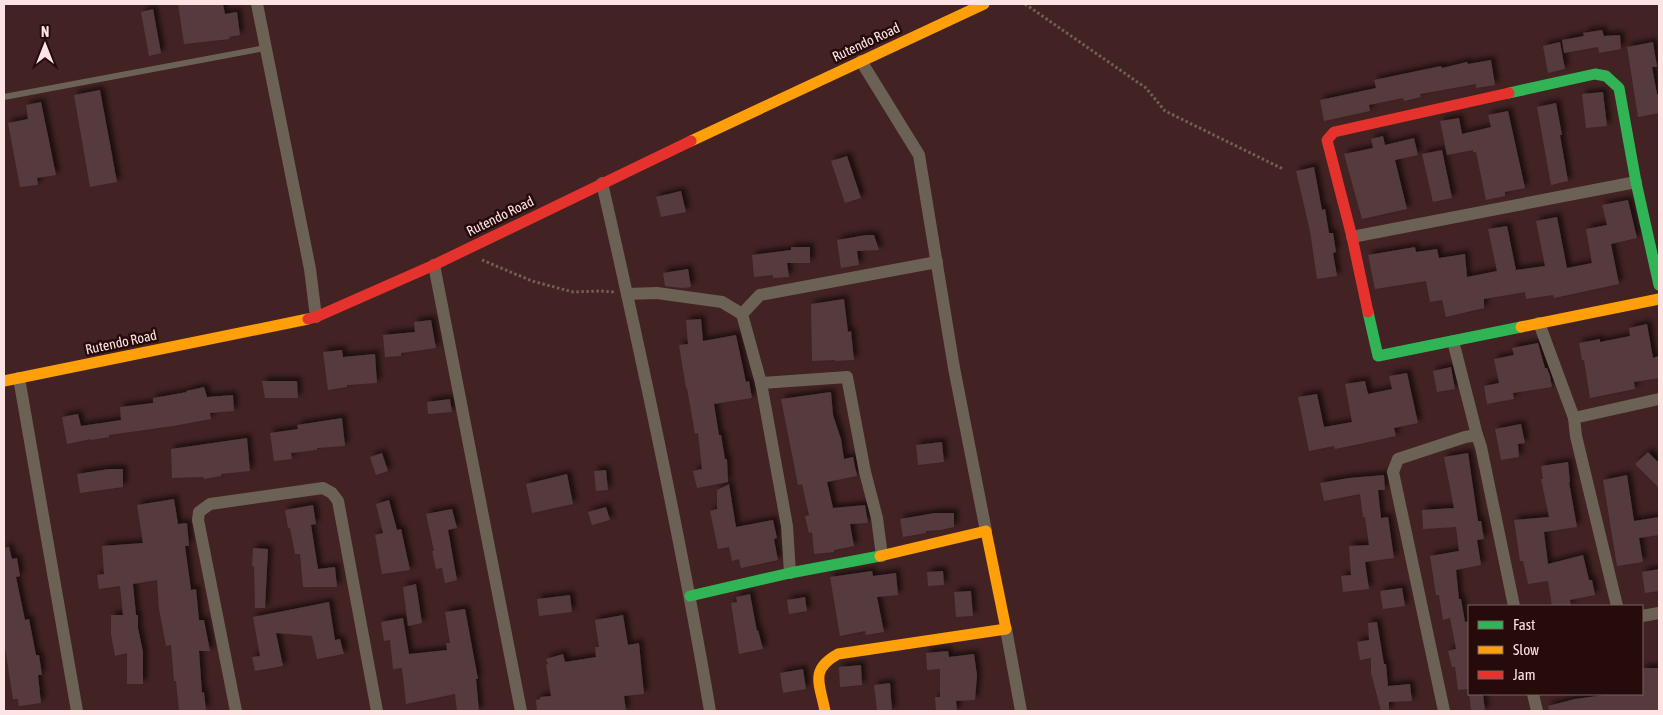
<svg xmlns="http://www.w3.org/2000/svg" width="1663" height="715" font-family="'Asap Condensed',sans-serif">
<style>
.building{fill:#553b3e;filter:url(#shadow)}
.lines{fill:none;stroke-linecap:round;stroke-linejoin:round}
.path{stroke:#706059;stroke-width:3;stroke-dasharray:2.5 2.5;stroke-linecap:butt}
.lane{stroke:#6c6155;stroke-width:6}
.street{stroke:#6c6155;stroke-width:12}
.fast{stroke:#30b455;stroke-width:11}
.slow{stroke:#ff9f0a;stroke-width:11}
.jam{stroke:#e5322d;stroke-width:11}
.labels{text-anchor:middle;stroke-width:5;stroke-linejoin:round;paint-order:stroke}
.street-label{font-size:14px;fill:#fde4e2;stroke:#250b0a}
</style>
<defs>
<filter id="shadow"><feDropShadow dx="4" dy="-4" stdDeviation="2.5" flood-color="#0009"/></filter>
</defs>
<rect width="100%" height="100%" fill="#422222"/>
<g class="building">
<polygon points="178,4 223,4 225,14 237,12 240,35 229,37 230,39 184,44"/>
<polygon points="153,9 161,53 149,56 141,12"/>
<polygon points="1602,30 1604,36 1620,35 1621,49 1599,53 1598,47 1564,53 1562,40 1584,36 1583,33"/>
<polygon points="1560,42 1565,69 1548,73 1543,46"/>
<polygon points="1653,42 1657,67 1652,67 1657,94 1659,94 1659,113 1638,117 1627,47"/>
<polygon points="1491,60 1495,85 1476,88 1476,84 1420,94 1421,97 1404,101 1403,98 1369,105 1370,111 1324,121 1320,100 1376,88 1374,80 1441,66 1442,68 1467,62 1468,64"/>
<polygon points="100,90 117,182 90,187 74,95"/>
<polygon points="1603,92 1607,126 1586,128 1582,94"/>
<polygon points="41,102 56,175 37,178 38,185 20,187 8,123 28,119 26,105"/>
<polygon points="1556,103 1562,135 1560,135 1568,181 1551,185 1537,107"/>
<polygon points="1508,111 1525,188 1505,192 1505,196 1486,200 1476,152 1473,152 1473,150 1447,155 1440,121 1459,118 1462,134 1491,127 1488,115"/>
<polygon points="1383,136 1385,145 1414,138 1418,155 1395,160 1407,209 1362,219 1344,154 1373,148 1371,139"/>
<polygon points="1442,150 1452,198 1433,202 1422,154"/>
<polygon points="847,156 861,198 845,203 831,161"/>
<polygon points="1314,167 1322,210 1325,209 1329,233 1333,233 1336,252 1333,253 1337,276 1317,279 1310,231 1296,171"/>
<polygon points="681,191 686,212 661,217 656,197"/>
<polygon points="1628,200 1637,238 1611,244 1619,284 1554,298 1553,295 1526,299 1525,292 1484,299 1484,308 1446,317 1442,300 1430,302 1426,281 1375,289 1368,255 1415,247 1416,252 1437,249 1439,258 1465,254 1467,277 1497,271 1488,229 1507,226 1516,270 1545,266 1536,221 1557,217 1567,268 1592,263 1586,229 1607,225 1602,205"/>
<polygon points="866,235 874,235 879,250 857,251 859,265 841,268 837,240"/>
<polygon points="791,247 810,247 810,263 787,263 789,277 773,278 773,275 754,277 752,255 791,250"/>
<polygon points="688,269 691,287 683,288 665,286 663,273"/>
<polygon points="844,299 848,332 851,331 854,360 835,361 835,360 812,361 811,304"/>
<polygon points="701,319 703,341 736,335 746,382 749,381 752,398 714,404 719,435 721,435 725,459 727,459 728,482 697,488 693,471 702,469 698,433 695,434 687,388 686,388 679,345 688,344 686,320"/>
<polygon points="431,320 436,348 401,353 401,356 385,357 383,335 415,332 414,322"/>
<polygon points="1647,324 1653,358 1659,356 1659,378 1634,382 1635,389 1590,398 1584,360 1582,360 1579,343 1600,339 1600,342 1630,336 1629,328"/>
<polygon points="1538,343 1545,368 1547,368 1550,376 1552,387 1513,393 1514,399 1487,404 1484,386 1499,383 1494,359 1514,355 1512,348"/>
<polygon points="342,350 343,357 375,354 377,383 347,385 347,387 328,390 323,352"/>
<polygon points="1451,367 1455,389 1437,392 1433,371"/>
<polygon points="1407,373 1418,423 1394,428 1396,436 1350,446 1335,449 1334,446 1309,451 1298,397 1317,394 1324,427 1352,422 1345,384 1365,381 1368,394 1392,389 1389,376"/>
<polygon points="262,381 297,381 298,398 265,398"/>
<polygon points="204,387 207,397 233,395 234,411 210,413 211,419 173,426 109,435 109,437 91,440 91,439 67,444 62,417 78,414 81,426 121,420 120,407 153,403 153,398 187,392 186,391"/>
<polygon points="831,392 833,415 841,439 844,459 853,457 857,476 827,482 833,508 865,505 868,523 850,524 854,546 834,550 834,552 814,554 812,532 809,533 805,516 809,515 802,484 798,485 781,399"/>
<polygon points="450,399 452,412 428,414 427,402"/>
<polygon points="342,418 345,446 317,448 317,450 291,453 292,459 274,461 270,433 298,429 297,425"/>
<polygon points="1521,424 1525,443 1518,444 1519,457 1501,460 1495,429"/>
<polygon points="247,438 250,471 221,474 221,476 204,479 203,477 172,478 171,449"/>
<polygon points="942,442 944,462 918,465 916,445"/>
<polygon points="1648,452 1659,463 1659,488 1635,464"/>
<polygon points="382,453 388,471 376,475 370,457"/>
<polygon points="1468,453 1478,521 1481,521 1484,539 1477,540 1481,565 1456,570 1459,599 1461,599 1465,622 1469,621 1469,689 1458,690 1455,667 1452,667 1448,651 1456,649 1450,618 1443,620 1439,595 1436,595 1430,556 1459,551 1456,527 1423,529 1422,510 1454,508 1444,457"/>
<polygon points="1568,462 1570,482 1569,482 1577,527 1544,532 1548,564 1583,555 1589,580 1592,580 1595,595 1570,600 1571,606 1552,606 1548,581 1528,584 1523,561 1520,561 1514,520 1549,517 1541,479 1543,479 1541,466"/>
<polygon points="109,469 123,469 123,487 80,493 77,474"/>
<polygon points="606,470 608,490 596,491 594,471"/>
<polygon points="567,474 573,504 532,513 526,484"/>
<polygon points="1384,475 1385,490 1378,490 1381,518 1388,517 1394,558 1365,562 1369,589 1343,592 1341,576 1351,575 1349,546 1369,545 1365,517 1363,517 1360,494 1324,501 1320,483 1349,478"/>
<polygon points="1627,475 1634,521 1659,517 1659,535 1639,538 1643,562 1617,566 1603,480"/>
<polygon points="729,484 736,527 773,520 777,538 774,539 778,560 741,568 739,559 732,561 729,547 718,549 710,511 717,509 717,490"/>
<polygon points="174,499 178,524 187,523 189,546 185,546 191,590 196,589 199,620 204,620 210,651 199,651 202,693 204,692 206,710 179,711 176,681 174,681 171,645 166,646 159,609 157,580 133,584 136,615 138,615 138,628 143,652 143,684 127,684 127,653 115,656 111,634 111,615 123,615 120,586 99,589 97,575 104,574 102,546 143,543 137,505"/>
<polygon points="389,500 397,530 401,529 410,570 382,574 375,535 383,533 376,504"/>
<polygon points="313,505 316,524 311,525 318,569 335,567 337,587 303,587 300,554 295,554 290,528 288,528 285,510"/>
<polygon points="606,507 610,520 592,525 588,512"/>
<polygon points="452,509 457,528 448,530 457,580 445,583 442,568 436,569 432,551 434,551 426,514"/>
<polygon points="935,513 954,513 954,527 940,530 926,531 926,533 903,537 900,519"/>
<polygon points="9,547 12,559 17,558 20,576 16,577 25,620 29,619 36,655 39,655 42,675 38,675 41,703 19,706 18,699 13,699 4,641 4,548"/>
<polygon points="253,548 268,549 265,608 255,608 254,566 252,566"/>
<polygon points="1659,569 1659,591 1645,593 1642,572"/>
<polygon points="872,571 873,576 896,573 898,595 877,597 884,632 866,635 865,631 840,636 830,577"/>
<polygon points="943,571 944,585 928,586 927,572"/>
<polygon points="416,584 422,623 408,626 403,587"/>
<polygon points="1402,588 1405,606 1383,609 1380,591"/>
<polygon points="971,591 973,616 956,617 954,592"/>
<polygon points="750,594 757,631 758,630 763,649 739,654 731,603 737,602 736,597"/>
<polygon points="570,595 572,612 539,616 537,599"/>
<polygon points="805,597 807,611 789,614 787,600"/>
<polygon points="329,602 335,640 340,639 344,654 317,659 312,636 276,633 283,666 255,671 252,657 260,656 253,617"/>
<polygon points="465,609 478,679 476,679 479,711 457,711 455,694 406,704 402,668 393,669 390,640 384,641 381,622 403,618 409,654 447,650 446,643 450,643 445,612"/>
<polygon points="623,615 628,645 639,643 644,694 624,696 626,711 537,711 536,700 540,699 540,697 551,696 546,665 548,664 546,659 563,654 565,662 596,657 595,647 599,647 595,620"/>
<polygon points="1377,622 1384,664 1386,664 1388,686 1410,684 1412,701 1389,702 1389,711 1381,711 1371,673 1371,658 1360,660 1357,642 1369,640 1368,623"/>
<polygon points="948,651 949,657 974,654 977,675 975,700 956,701 957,711 936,711 935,697 940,697 940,669 927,670 926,653"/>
<polygon points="861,665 862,685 840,687 839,667"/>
<polygon points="1642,668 1659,668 1659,711 1549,711 1548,706 1575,699 1612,694 1642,694"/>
<polygon points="803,669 806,689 783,693 780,673"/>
<polygon points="890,683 892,711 877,711 874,685"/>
<polygon points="1469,694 1483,694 1485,711 1471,711"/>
</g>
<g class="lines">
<g class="path">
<polyline points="1025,4 1146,88 1165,111 1283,169"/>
<polyline points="482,260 532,281 573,292 600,291 614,292"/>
</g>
<polyline class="lane" points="4,97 265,48"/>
<g class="street">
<polyline points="257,4 310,269 316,317"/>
<polyline points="861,61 919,155 954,368 986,531"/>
<path d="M602,183C642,358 680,534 710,711"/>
<polyline points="1352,237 1636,182"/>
<polyline points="434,265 521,711"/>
<polyline points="627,294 657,293 722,302 742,314 761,383 847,377 865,472 877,518 882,556"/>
<polyline points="742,314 760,295 937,262"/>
<polyline points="1539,323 1574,418"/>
<polyline points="1453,341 1477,435"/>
<polyline points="19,378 77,711"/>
<polyline points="761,383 787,526 790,573"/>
<polyline points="1617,606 1576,436 1574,418 1659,399"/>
<polyline points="1642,616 1659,613"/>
<polyline points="1006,629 1021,711"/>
<polyline points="1533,694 1537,711"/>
<polyline points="236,711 198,520 199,512 210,504 323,488 332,493 338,501 377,711"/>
<polyline points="1444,711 1393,472 1398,459 1465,437 1477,435 1481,447 1514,606"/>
</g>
<g class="fast">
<polyline points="1509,93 1595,74 1606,76 1619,88 1636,182 1659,285"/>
<polyline points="1368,312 1378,356 1521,327"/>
<polyline points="690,596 790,573 880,556"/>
</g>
<g class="slow">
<polyline points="691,141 984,4"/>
<polyline points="1521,327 1659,299"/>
<polyline points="4,381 308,319"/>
<path d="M825,711C820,684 809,670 838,654L1006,629L986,531L880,556"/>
</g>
<g class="jam">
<polyline points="1368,312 1352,237 1327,140 1334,132 1509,93"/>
<polyline points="308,319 316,317 434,265 691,141"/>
</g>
</g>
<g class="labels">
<g class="street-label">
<text transform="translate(866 42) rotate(-25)" y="5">Rutendo Road</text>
<text transform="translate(500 216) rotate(-26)" y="5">Rutendo Road</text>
<text transform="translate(121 342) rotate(-12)" y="5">Rutendo Road</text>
</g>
</g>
<rect width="1663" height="715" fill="none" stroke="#fde4e2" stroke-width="10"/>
<rect x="1468" y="605" width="175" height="90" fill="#250b0a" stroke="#7b6260"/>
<rect x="1478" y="621" width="25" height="8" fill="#30b455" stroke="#7b6260"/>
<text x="1513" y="630" font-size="15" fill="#fde4e2">Fast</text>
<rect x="1478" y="646" width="25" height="8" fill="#ff9f0a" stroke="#7b6260"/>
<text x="1513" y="655" font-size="15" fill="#fde4e2">Slow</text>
<rect x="1478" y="671" width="25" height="8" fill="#e5322d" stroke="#7b6260"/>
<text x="1513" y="680" font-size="15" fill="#fde4e2">Jam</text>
<g transform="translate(45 45)" stroke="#250b0a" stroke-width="4" paint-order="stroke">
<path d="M0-4L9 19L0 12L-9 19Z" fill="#fde4e2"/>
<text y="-8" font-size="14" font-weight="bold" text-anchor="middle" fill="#fde4e2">N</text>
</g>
</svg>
